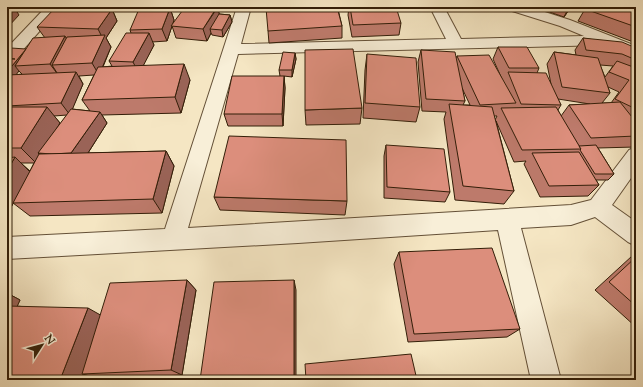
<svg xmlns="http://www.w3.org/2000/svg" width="643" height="387" font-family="'Sorts Mill Goudy',serif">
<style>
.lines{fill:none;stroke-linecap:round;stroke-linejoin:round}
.street-casing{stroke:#645037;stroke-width:2}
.street{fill:#f8efd8;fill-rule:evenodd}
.wall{fill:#bd7a6b;stroke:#331e08;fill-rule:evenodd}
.shaded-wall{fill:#9a6357;stroke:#331e08}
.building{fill:#dc8e7c;stroke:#331e08}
</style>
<rect width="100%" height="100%" fill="#f5e6c3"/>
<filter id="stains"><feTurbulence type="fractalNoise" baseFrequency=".005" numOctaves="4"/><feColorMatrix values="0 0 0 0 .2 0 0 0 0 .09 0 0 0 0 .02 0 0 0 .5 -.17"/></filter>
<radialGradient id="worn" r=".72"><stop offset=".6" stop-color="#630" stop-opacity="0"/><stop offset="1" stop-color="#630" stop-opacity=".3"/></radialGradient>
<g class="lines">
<g class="street-casing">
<g id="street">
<polygon points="46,7 61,7 13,61 7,63 7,48"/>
<polygon points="237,7 251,7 241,44 446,39 430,7 444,7 461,39 584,36 560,26 509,10 507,7 529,7 570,20 636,46 636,57 605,45 238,54 188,228 571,205 591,200 629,150 636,147 636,171 612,205 636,222 636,246 628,242 595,217 571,225 521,228 561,380 531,380 498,230 298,243 7,259 7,237 165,229"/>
</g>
</g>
<use href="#street" class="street"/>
</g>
<g class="wall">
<path d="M80,7H143V8L83,9H112L117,21L106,38L111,47L103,67L112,66L109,61L131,33L130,30L149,8L148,7H167V8H170L174,20L172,25L218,7L219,14L230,15L232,22L223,37L212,35L211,33L207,41L176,38L172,26L167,41L152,42L154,45L143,65L190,80L181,113L102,115L107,123L88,153L166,151L174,166L162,213L30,216L13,203L7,215V53L26,49L45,38L37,27L81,9ZM19,71L22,74L15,75ZM94,75L82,100L90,111L72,109L83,84L79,76ZM67,115L56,130L60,123L54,116ZM21,163H34L30,171Z"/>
<polygon points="278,7 346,7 346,9 338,9 342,26 342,38 269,43 268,31"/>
<polygon points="349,7 401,23 399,35 352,37 348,15"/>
<polygon points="535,7 571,7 564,17"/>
<polygon points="585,9 636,9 636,43 578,21"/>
<path d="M583,38L636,48V146L635,147L598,148L614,174L608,180H596L599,185L588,196L540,197L524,164L526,161L514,162L496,121L514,191L504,204L455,200L444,119L446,112L422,111L418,62L421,50L456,58L457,56L502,79L493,59L498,47L539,68L537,73L551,84L547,64L554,52L576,55L575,50ZM600,65L613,66L605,77ZM608,87L619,92L611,103H602L610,93ZM462,88L470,105H463L465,101ZM558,99L590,104L569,105L561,116L558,110L561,105ZM494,116H497L495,120Z"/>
<polygon points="295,53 296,59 292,77 284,76 285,88 283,126 228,126 224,114 280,76 279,70"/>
<polygon points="367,54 420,107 416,122 363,118 365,70"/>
<polygon points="362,108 360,124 306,125 305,110"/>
<polygon points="386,145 450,192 445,202 384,198 384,156"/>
<polygon points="214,197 347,201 345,215 220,210"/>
<polygon points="399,252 520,329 507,337 408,342 394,264"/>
<polygon points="636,254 636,327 595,290 632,256"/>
<polygon points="187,280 196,290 182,375 100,379 83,374 81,380 7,380 7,293 20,300 17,306 100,315"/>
</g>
<g class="shaded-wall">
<polygon points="7,7 14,7 19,15 7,28"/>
<polygon points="218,7 220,19 210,29 211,33 207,41 203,29"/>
<polygon points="570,7 571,7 564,17 567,11"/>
<polygon points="170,8 174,20 167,41 162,29"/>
<polygon points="112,9 117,21 106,38 111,47 99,75 92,63 103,39 98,29"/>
<polygon points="230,15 232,22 223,37 222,30"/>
<polygon points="149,33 154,45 139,74 133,62"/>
<polygon points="65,36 72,48 52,65 59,76 50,64"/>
<polygon points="26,49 15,66 19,71 12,80 7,74 7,72"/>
<polygon points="295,53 296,59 292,77 292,70"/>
<polygon points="184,64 190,80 181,113 175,97"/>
<polygon points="76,72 83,84 70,115 61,103"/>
<polygon points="284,76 285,88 283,126 282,114"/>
<polygon points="47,107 60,123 42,153 38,153 41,155 36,163 21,148"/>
<polygon points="100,112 107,123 79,167 69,156"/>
<polygon points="166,151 174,166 162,213 153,199"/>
<polygon points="15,157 30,172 7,215 7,171"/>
<polygon points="187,280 196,290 182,375 171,370"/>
<polygon points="294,280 296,290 296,380 294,380"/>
<polygon points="7,293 20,300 7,329"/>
<polygon points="88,308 104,317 81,380 60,380"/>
</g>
<g class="building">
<polygon points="185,7 217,7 203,29 171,26"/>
<polygon points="288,7 337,7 342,26 268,31 266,8"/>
<polygon points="350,7 396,7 401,23 353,25"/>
<polygon points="557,7 570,7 567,11"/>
<polygon points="588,7 630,7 636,9 636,27 585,9"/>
<polygon points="55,8 112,9 98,29 37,27"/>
<polygon points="170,8 162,29 130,30 139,9"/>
<polygon points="219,14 230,15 222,30 210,29"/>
<polygon points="126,33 149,33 133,62 109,61"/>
<polygon points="105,35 92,63 52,65 67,37"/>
<polygon points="65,36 50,64 15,66 33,38"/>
<polygon points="583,38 622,42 636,48 636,60 622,54 586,50"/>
<polygon points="498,47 527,47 539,68 509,68"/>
<polygon points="11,48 26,49 7,72 7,59 15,59 7,58 7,53"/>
<polygon points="353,49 362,108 305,110 305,50"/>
<polygon points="421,50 455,52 465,101 426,99"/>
<polygon points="283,52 295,53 292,70 279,70"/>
<polygon points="554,52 598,58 610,93 562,87"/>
<polygon points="367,54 416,58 420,107 365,103"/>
<polygon points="489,55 516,103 480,105 457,56"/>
<polygon points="617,61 636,68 636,109 615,99 629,80 609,72"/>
<polygon points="184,64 175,97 82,100 98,67"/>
<polygon points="76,72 61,103 7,106 7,75"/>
<polygon points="508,72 546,73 561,105 521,104"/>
<polygon points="232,76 284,76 282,114 224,114"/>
<polygon points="620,102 636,122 636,136 591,138 569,105"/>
<polygon points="449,104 492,107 514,191 463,186"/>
<polygon points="7,107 47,107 21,148 7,148"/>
<polygon points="556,107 581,149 522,150 501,108"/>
<polygon points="71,109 100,112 71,153 52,154 38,153"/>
<polygon points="229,136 346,140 347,201 214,197"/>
<polygon points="386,145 444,149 450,192 387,187"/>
<polygon points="596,145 614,174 595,174 580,150 581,149 579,146"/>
<polygon points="166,151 153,199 13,203 39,154"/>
<polygon points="579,152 599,185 549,186 532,153"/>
<polygon points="15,157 7,171 7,158"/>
<polygon points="492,248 520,329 414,334 399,252"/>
<polygon points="636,257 636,306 609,282"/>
<polygon points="187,280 171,370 82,374 110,283"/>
<polygon points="294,280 294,380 200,380 214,282"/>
<polygon points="7,306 88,308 60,380 7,380"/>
<polygon points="411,354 417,380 306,380 305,364"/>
</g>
<rect width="643" height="387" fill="none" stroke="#f5e6c3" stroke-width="24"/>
<rect x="8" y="8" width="627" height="371" fill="none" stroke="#331e08" stroke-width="2"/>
<rect x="12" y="12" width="619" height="363" fill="none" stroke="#331e08"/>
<g transform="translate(42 345) rotate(54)" stroke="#f8efd8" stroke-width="3" paint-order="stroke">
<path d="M0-3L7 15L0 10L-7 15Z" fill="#331e08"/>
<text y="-6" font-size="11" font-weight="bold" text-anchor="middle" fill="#331e08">N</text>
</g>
<rect width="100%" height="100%" filter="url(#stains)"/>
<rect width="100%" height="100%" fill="url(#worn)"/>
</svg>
